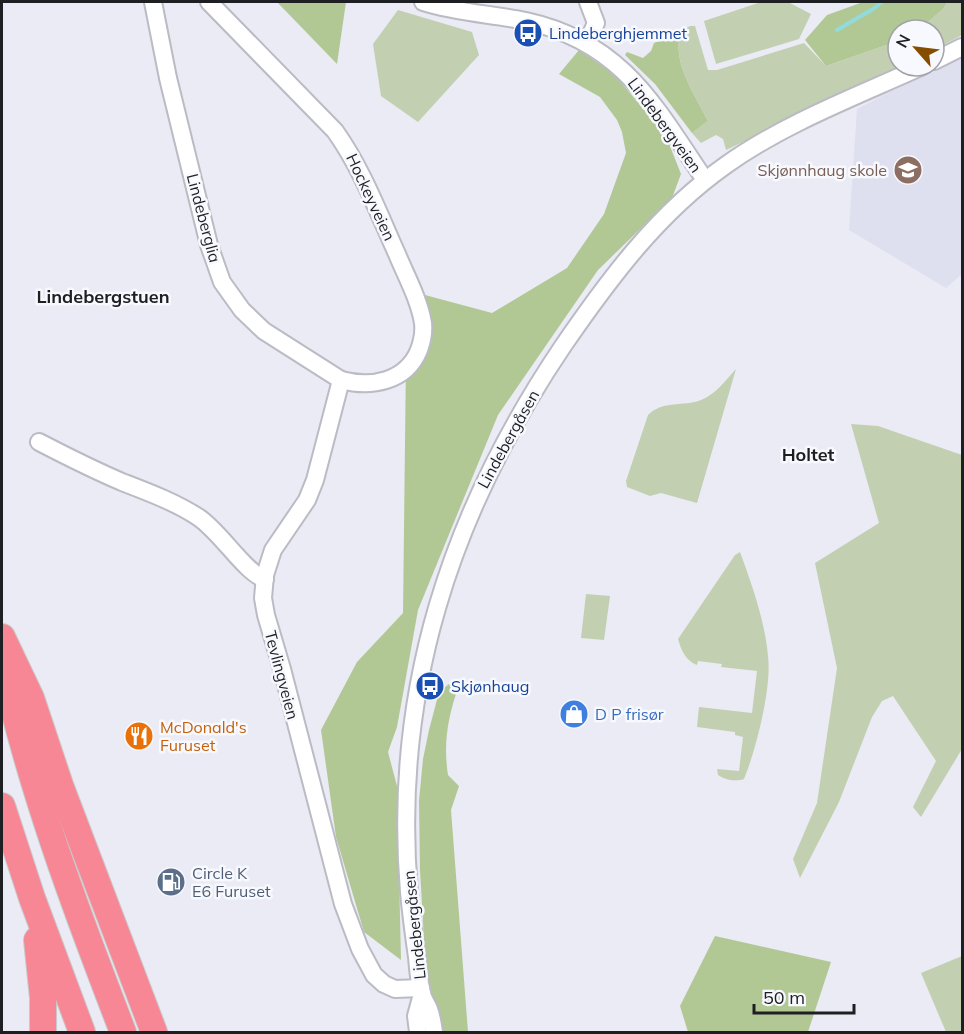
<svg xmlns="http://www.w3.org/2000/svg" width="964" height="1034" font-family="Mulish,sans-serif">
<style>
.built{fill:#dee0f0}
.green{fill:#c2d0b1}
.forest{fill:#b1c895}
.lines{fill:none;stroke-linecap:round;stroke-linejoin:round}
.stream{stroke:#92dbdd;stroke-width:4}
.minor-casing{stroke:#babbc4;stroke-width:20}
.highway-casing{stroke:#c9c9ca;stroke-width:28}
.minor{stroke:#fff;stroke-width:16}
.highway{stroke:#f78794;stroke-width:26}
.labels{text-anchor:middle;stroke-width:5;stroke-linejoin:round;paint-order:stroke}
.transit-label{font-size:16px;fill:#164399;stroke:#f8f9fe;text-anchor:start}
.street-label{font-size:16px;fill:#1e1f22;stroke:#f8f9fe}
.education-label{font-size:16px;fill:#785e54;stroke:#f8f9fe;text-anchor:end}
.shop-label{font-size:16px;fill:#366cbe;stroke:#f8f9fe;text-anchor:start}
.food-label{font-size:16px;fill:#c56008;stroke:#f8f9fe;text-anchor:start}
.service-label{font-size:16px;fill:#4e5e75;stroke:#f8f9fe;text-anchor:start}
.neighbourhood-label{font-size:18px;font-weight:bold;fill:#1e1f22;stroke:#f8f9fe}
</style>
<rect width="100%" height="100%" fill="#eaebf4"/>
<polygon class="built" points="962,54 962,274 946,288 849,230 857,109"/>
<g class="green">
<polygon points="761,2 788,2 811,14 799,39 716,64 704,21"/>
<polygon points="947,2 962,2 962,35 934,50 934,30 919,30 944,8"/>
<polygon points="398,10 472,32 479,55 418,122 381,96 373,44"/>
<path d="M690,26H695L708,70H717L804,43L826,66L898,41V66H904L726,150L723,139L716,135L701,143L692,133L708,121C696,96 675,68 679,39L675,35Z"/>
<path d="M736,369L697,503L661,493L650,496L627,487L626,481L648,415C663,400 683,407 701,400C716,394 725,381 736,369Z"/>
<polygon points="851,424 878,426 962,455 962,749 921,817 913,807 936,761 893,696 882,701 872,717 839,802 800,878 793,859 817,803 837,668 815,563 879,523"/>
<path d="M740,552C752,585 765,621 768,656C772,687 756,750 744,779C735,782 725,780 718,775L717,769L739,771L743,737L735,735V732L697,727L699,707L752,713L757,671L721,667L722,664L698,661L697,665C686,661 681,650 678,639L735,555Z"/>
<polygon points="586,594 610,596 604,640 581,638"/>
<polygon points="962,956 962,1032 946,1032 921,973"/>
</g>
<g class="forest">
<polygon points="277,2 346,2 337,64"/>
<polygon points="863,2 947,2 944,8 919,30 898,30 898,41 826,66 805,40 827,15"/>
<path d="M675,35L679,39C675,68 696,96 708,121L692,133L655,84L625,55L627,52L643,58L651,51L654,43Z"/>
<polygon points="579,50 614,74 666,136 681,174 672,198 598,270 498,415 418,610 397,727 388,752 397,786 401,960 364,932 336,837 321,730 357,662 403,613 406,358 427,317 425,295 492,313 567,268 604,214 626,153 622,132 617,120 600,97 559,74"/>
<path d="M449,684L459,685C448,716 443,743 448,775L459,786L451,810L468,1032H440L426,975L420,870L419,801L423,759L429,730L439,692Z"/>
<polygon points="715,936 831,962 808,1032 688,1032 680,1006"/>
</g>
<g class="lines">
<polyline class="stream" points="837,30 873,9 882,2"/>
<g class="minor-casing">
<g id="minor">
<polyline points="153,2 168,78 209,245 222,282 242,310 264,331 341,380 315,480 307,500 273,550 265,575 263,598 266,615 282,669 343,904 360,949 374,975 384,984 395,989 421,988"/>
<path d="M209,2L335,131C362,169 378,212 397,254C406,276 419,299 423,323C424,332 422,342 419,350C406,382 371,388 341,380"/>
<path d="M423,2C457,13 492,14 526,21C622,42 655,106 705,180"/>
<polyline points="587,43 596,23 588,2"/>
<polyline points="934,61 962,47"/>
<path d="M39,442C66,456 94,470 122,482C148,492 175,502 198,517C220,531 246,574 265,579"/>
<polyline points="418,1032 416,1016 422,994"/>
<path d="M434,1032C433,1025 432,1017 429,1009C427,1004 423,999 422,993C419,982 418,969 417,957C414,936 411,914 409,892C392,691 451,512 563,346C609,279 658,213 726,165C785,123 857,96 923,66"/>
</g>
</g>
<g class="highway-casing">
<g id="highway">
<polyline points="2,637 31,698 60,785 154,1032"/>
<path d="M2,660C30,788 76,910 123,1032"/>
<polyline points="2,806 32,898 82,1032"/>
<polyline points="37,940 43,998 43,1032"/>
</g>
</g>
<use href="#minor" class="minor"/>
<use href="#highway" class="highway"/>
</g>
<defs>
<g id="bus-disc" transform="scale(1.5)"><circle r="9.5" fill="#1a4fb4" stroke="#f8f9fe"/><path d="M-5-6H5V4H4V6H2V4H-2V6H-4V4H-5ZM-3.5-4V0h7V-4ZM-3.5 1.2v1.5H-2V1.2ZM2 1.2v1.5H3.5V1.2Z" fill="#fff"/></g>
<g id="school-disc" transform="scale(1.5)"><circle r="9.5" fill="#8d6e63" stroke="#f8f9fe"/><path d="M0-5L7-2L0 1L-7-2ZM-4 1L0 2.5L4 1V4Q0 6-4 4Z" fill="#fff"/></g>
<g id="shop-disc" transform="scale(1.5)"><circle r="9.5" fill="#3f7fe0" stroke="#f8f9fe"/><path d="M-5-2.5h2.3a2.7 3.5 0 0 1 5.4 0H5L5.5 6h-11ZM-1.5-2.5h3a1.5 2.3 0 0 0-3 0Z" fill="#fff"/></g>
<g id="restaurant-disc" transform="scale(1.5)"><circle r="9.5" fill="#e8710a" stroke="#f8f9fe"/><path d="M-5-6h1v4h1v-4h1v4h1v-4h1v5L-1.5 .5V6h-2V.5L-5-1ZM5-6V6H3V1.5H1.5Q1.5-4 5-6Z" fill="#fff"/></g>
<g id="fuel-disc" transform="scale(1.5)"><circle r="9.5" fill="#5c6f8a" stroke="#f8f9fe"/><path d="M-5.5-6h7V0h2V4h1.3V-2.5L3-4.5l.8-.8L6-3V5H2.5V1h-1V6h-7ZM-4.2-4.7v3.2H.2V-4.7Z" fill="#fff"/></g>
</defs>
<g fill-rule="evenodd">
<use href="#bus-disc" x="528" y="33"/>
<use href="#school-disc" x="908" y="170"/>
<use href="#bus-disc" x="430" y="686"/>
<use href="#shop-disc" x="574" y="714"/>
<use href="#restaurant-disc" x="139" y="736"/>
<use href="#fuel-disc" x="171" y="882"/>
</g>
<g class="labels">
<g class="transit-label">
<text x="549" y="39">Lindeberghjemmet</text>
<text x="451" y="692">Skjønhaug</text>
</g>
<g class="street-label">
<text transform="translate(665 125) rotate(54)" y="6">Lindebergveien</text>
<text transform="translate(371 197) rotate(65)" y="6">Hockeyveien</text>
<text transform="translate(204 218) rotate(75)" y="6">Lindeberglia</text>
<text transform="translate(508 439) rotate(-61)" y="6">Lindebergåsen</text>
<text transform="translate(282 675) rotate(75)" y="6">Tevlingveien</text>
<text transform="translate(414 925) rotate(-96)" y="6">Lindebergåsen</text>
</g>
<g class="education-label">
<text x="887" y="176">Skjønnhaug skole</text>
</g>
<g class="shop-label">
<text x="595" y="720">D P frisør</text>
</g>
<g class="food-label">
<text x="160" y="733">McDonald's<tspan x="160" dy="18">Furuset</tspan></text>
</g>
<g class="service-label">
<text x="192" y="879">Circle K<tspan x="192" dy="18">E6 Furuset</tspan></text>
</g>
<g class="neighbourhood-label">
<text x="103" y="303">Lindebergstuen</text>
<text x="808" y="461">Holtet</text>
</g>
</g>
<rect width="964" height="1034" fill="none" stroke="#1e1f22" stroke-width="6"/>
<g transform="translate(916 48) rotate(298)"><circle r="28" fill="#f8f9fe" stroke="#a1a2a6" stroke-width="1.5"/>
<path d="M0-4.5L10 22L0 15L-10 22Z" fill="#854d00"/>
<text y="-9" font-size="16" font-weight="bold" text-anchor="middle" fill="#1e1f22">N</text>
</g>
<path d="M754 1004v9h100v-9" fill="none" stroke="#1e1f22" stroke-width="3"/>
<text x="763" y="1004" font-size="18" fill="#1e1f22" stroke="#f8f9fe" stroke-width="4.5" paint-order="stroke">50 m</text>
</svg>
